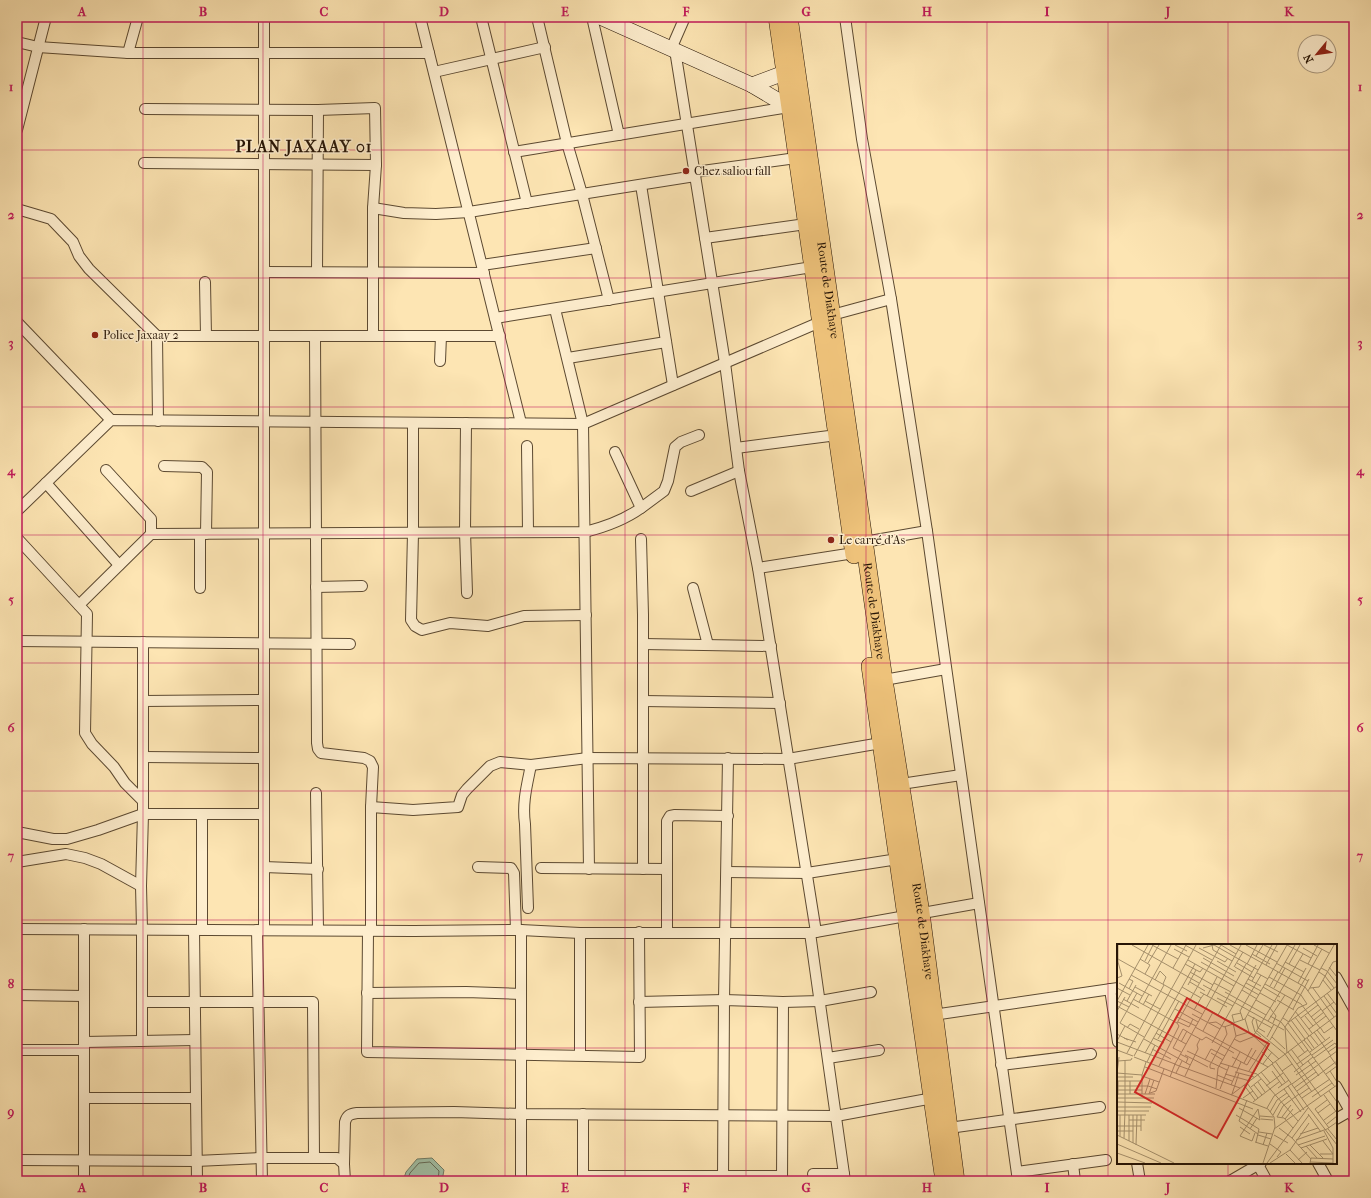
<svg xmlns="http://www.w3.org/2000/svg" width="1371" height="1198" font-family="'IM FELL French Canon',serif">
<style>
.water{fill:#a1c0a6;stroke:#707c66}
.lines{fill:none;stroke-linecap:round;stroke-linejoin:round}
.shore{stroke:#646a56;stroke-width:1}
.street-casing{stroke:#5c4931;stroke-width:12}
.secondary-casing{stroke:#271506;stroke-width:16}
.primary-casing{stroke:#271506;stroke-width:18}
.street{stroke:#feeece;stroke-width:10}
.secondary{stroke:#feeece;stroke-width:15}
.primary{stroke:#eec27a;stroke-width:17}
.grid{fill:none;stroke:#c2185b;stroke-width:1;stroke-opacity:0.55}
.poi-dot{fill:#8f2418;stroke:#feeece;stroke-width:1.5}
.labels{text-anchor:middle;stroke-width:3;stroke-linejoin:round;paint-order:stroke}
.poi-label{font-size:12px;fill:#271506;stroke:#feeece;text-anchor:start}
.street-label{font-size:12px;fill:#271506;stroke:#feeece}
.district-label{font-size:16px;font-weight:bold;letter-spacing:1px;fill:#271506;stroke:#feeece}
.inset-road{fill:none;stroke:#a7926e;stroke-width:1}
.view{fill:#d62828;fill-opacity:0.15;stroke:#d62828;stroke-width:2}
.inset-edge{fill:none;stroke:#271506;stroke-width:2}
.neatline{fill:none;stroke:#c2185b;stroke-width:1.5}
.grid-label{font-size:13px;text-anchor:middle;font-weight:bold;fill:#c2185b}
</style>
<rect width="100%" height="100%" fill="#fde5b3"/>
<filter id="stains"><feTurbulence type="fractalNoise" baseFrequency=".005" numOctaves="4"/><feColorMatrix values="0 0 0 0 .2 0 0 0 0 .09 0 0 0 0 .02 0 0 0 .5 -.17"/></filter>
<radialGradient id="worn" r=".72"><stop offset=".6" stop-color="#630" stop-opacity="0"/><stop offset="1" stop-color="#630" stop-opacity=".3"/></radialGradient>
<polygon class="water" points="432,1158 444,1170 442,1181 403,1181 406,1172 417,1159"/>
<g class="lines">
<polyline class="shore" points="407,1181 410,1173 419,1163 430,1162 439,1171 438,1181"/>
<g class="street-casing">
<g id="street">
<polyline points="420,17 521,423"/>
<polyline points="481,17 527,203"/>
<polyline points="537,17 567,143 582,194 609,300"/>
<polyline points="592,17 619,135"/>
<polyline points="845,17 862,139 891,299 927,531 1018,1181"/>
<polyline points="17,42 38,47 128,53 429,53"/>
<polyline points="671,49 685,17"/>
<polyline points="675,50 725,363 739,471 758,568 816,932"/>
<polyline points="128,53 138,17"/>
<polyline points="434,72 545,47"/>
<polyline points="145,109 318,110 375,108 376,165 373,208 373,336"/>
<polyline points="17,130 46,17"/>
<polyline points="514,152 789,107"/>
<polyline points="144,163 376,165"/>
<polyline points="695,172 796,158"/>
<polyline points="641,185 673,385"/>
<polyline points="373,208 404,213 436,214 469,212 695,176"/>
<polyline points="17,209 51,219 73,242 79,256 89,269 157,336 158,421"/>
<polyline points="705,238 806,224"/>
<polyline points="482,265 596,248"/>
<polyline points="264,272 484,273"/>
<polyline points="317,272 318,110"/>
<polyline points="205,282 206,336"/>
<polyline points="555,309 583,424 589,869"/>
<polyline points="832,315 891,299"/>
<polyline points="495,318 812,267"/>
<polyline points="17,322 111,420"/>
<polyline points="157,336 500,336"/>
<polyline points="315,336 317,743 318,749 321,753 364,758 370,761 373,767 371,807 371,931"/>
<polyline points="568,358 666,342"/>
<polyline points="440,361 441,336"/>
<polyline points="413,423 413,533 411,620 415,626 422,630 450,623 488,626 524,616 586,615"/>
<polyline points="466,423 465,532 467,593"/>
<polyline points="527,446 528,531"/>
<polyline points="736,448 837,435"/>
<polyline points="164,466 202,467 207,472 206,534"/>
<polyline points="106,470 151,519 151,534"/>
<polyline points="46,483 119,565"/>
<polyline points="691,491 739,471"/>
<polyline points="641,508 664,491 668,481 675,447 681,442 699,435"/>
<polyline points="17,511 111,420 583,424 820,322"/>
<polyline points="17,538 87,614 85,733 92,744 114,767 125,783 143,801"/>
<polyline points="641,539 643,615 643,869"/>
<polyline points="864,542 927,531"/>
<polyline points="758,568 854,553"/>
<polyline points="316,587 362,586"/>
<polyline points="200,588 200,534"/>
<polyline points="693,588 708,645"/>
<path d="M79,605L151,534L585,532C605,527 623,521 641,508L615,452"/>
<polyline points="17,641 350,644"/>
<polyline points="643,644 771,646"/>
<polyline points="884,680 946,669"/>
<polyline points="143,701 264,700"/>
<polyline points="643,701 780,703"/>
<polyline points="143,757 264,758"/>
<polyline points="901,784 961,775"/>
<polyline points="316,793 318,930"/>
<polyline points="371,807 413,810 458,807 462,795 467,789 490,766 500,762 531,765 588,758 788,759 881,743"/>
<polyline points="202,814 202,930"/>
<polyline points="17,832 53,839 67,839 98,830 143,814 264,814"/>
<polyline points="17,862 66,854 85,858 101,864 141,886"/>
<polyline points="264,867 318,869"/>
<polyline points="478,867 511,868 514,873 516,930"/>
<polyline points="541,868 667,869"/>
<polyline points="727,872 807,873 898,859"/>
<path d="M528,908L525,824C522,803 527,785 531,765"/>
<polyline points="17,929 414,931 521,930 580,933 810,933 979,903"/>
<polyline points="84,929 84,1181"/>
<polyline points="194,930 197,1181"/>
<polyline points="257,930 262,1181"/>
<polyline points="264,930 264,17"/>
<polyline points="368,931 367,1052 640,1057 639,932"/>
<polyline points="667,932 667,821 670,816 675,815 728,816"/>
<polyline points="810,933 845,1181"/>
<polyline points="1336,977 1354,1009"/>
<polyline points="1110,989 1118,1042"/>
<polyline points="367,993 466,992 521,994"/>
<polyline points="17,995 84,996"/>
<polyline points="142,1002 313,1002 314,1158"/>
<polyline points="639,1002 724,1000 783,1002 820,1001 871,992"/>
<polyline points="933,1015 1118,988"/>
<polyline points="142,1041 142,929 141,886 143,814 143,642"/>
<polyline points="84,1042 195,1040"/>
<polyline points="17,1050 84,1050"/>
<polyline points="580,1055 580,933"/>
<polyline points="828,1058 879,1050"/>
<polyline points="1001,1065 1091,1054"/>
<polyline points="1336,1086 1354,1118"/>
<polyline points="84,1098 196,1098"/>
<polyline points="583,1114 583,1181"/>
<polyline points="1336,1119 1350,1111"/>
<polyline points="949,1128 1100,1107"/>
<polyline points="17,1160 196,1161 261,1158 337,1158 344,1164 345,1181"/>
<polyline points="1137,1163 1140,1181"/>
<polyline points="1257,1163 1267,1181"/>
<polyline points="1318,1163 1328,1181"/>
<path d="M344,1164L345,1122C347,1115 350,1114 357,1113L454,1112L521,1114L836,1116L933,1098"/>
<polyline points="1073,1164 1075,1181"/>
<polyline points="1017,1172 1106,1160"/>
<polyline points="813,1174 844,1174"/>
<polyline points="583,1176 782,1176"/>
<polyline points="521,1181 521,930"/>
<polyline points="723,1181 724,1000 728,758"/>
<polyline points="782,1181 783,1002"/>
<polyline points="1230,1181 1261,1163"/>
</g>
</g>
<g class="secondary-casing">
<g id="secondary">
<polyline points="600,17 752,85 789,107 798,107"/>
<polyline points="752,85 784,73 797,72"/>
</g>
</g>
<g class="primary-casing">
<g id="primary">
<polyline points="777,17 854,555"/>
<path id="s1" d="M789,17L884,680L921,913L956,1181"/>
<polyline points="870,666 944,1181"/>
</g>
</g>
<use href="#street" class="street"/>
<use href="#secondary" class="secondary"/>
<use href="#primary" class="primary"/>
</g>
<path class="grid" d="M143,17V1181M263,17V1181M384,17V1181M505,17V1181M625,17V1181M746,17V1181M866,17V1181M987,17V1181M1108,17V1181M1228,17V945M17,150H1354M17,278H1354M17,407H1354M17,535H1354M17,663H1354M17,791H1354M17,920H1354M17,1048H1118M1336,1048H1354M1228,1163V1181"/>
<g class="poi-dot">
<circle cx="686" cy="171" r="4"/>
<circle cx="95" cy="335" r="4"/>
<circle cx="831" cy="540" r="4"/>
</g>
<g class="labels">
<g class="poi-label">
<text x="694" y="175">Chez saliou fall</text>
<text x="103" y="339">Police Jaxaay 2</text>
<text x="839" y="544">Le carré d'As</text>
</g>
<g class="street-label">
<text dy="4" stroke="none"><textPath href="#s1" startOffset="276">Route de Diakhaye</textPath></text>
<text dy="4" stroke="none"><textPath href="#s1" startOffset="600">Route de Diakhaye</textPath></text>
<text dy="4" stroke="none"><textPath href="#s1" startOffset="924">Route de Diakhaye</textPath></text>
</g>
<g class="district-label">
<text x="304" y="152">PLAN JAXAAY 01</text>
</g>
</g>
<g transform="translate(1117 944)">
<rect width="220" height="220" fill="#fde5b3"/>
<path class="inset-road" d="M15,1L82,39M35,1L61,15M58,1L70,7M68,1L95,16M95,1L96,6L115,17M104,1L119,10M113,1L188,43L220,87M129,1L160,18M147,1L161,8M170,1L194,14M197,1L212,9M82,4L108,18L111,14M86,4L97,1L141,26M186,4L200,12M57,5L72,13M135,10L153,20M139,12L146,1M86,14L117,32M1,15L108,75L116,79L128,75M23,15L33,21L28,30M71,16L117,42M183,16L203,26M28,17L36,1M100,17L119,28M84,18L142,51M168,18L187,28M31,19L42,1M120,19L135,28M145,19L155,1M159,19L191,37M68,20L83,28L86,24M130,20L140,1M172,20L183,1M191,20L201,1M149,21L160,1M117,23L126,8M118,23L137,34M212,23L220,33M56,24L69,1M204,24L210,27L220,40M73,28L96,41M202,28L208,32L217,44M140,29L151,35M162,29L178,1M14,31L85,70M152,33L184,51L190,60M0,34L5,32L1,18V1M131,35L144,42M38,36L43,27L49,33L46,40M206,36L214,46M135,37L145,19M73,38L88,47M2,39L25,52M97,39L114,48M129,39L144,47M181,39L189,24M148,40L184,60L203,84M71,41L79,26M86,41L167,86M153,42L161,28M18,43L35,52M65,43L84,54L87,50M146,43L163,53M0,44L13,51M157,44L168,24M193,44L202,43L216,18L220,17M196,44L217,73M12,45L16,37L12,35M125,46L140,55M191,47L217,1M83,48L94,54M108,48L135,63M20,49L3,79L27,93M143,49L159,58M210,49L220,62M90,52L100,33M207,52L220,70M94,54L110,63M100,54L116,62M6,55L22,64M16,55L60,79L104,1M139,56L153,64L159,72L156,79M160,56L177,66M0,57L31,1M0,57L12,63M10,57L19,41M28,57L43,65M22,58L54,1M26,61L32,50M0,62L69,100M135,63L149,71M58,65L81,78M176,65L192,35M77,66L84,54M0,67L8,53M178,67L195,89M205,67L217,58M75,70L103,85M101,71L129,20M131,71L155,84M153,72L164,78L188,109M188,72L196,82M60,73L79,82M137,73L135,78L138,88L144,93M178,73L192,92M194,73L204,65M166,74L172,78L220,42M184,74L201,61M126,76L123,67L144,31M139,76L141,84L148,88M174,76L188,95M197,76L207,68M151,77L168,51M61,78L72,83L76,75M117,78L115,71L124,69M92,79L99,78L107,83L116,80M171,79L218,143M78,83L151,123M203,83L207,89L217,82M10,84L13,80L22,85M192,85L209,72M200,86L208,96M86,87L96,68M140,87L168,110L195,148M132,88L128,75L170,1M197,88L214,112M39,89L54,98M0,90L11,96M74,90L85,96L89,93L117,109M137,91L186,10M193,91L201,101M119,92L132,88L162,115M150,93L157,80M155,93L168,105M7,94L19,98M36,94L47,99M190,94L197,104M27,95L73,121M41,95L62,57M117,95L123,98L138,92M153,96L205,5M187,96L195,106M0,97L8,82M0,98L58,120M64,98L70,87M95,99L139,21M35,105L54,115M174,105L186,121M0,106L16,112M70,107L110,126M144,107L156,119M64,108L56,104L66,85L74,90M171,108L204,153M193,108L213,93M211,108L220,102L218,99M10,109L47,41M28,109L78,20M94,109L106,116M170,109L168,83L181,64L190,60M63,110L71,114L69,119M68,111L91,123M195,111L216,96M17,112L79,1M213,112L220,122M17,113L151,165L157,173L158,183L146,219M115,113L130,121L139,106M180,114L191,106M197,114L218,99M88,116L94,105L108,112M1,117L14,116L15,114M158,117L191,163M191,117L202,132M30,118L38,101M103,119L140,130L181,177M127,119L135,104M57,120L123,144M146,120L155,108M155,120L168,138M180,120L194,110M42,122L62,82L60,79M28,123L136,165M115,123L123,108M98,125L93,124V121L110,90L108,82M132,127L152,96M155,127L165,141M165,127L175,120M213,127L220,138M118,128L137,133M137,128L144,115M144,128L153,139M177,128L196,113M0,129L25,131M0,129L2,113M59,129L65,117M108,130L133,137M209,130L220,122M100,131L115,137M179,131L199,117M25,132L42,138M68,132L81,105L80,101L83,95M0,133H16M53,133L58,120L124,1M0,137H25M1,137V151M141,138L148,148M130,139L141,154M175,140L220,107M114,141L124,118M127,141L138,156M137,141L145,151M0,142H31L40,145M149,142L166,129M171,142L187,166M134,143L144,135M99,144L101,124L119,92L116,79M161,144L172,136M177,144L199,128M103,145L112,122M167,145L184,168M0,146H25M180,147L220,117M212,147L220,158M33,149L39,147L47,125M0,150H38M13,150V137M25,150V131L29,118M28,150L33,135M32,150L37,136M115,150L122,129M114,151L220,71M182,151L192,144M207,151L220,169M195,153L215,139M0,154H37M126,154L136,147M185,154L213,135M130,156L122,177L141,190M0,158L35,159M136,158L162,138M0,163H34M191,163L220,201M122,164L143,176L141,165M150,164L157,152L174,140M198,165L212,184M198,165L210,156M0,167H32M8,167V116M153,168L160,156L170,149M201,169L213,160M191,170L204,188M0,171H29M119,171L142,185L139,198M156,171L163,159L172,152M143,172L156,173M160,173L166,162L182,150M160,173L167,174L176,184M165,173L174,161M144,175L156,176M168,175L176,165M12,176H28M207,176L219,167M210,180L220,172M0,182H24M123,183L133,190M162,184L175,194L194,215M133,185L140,174M157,185L220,141M211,185L220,196M0,187H16M24,187V171M207,187L216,204V219M142,188L155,190M138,189L135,197L123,192L141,165M183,190L201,184M0,191L57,219M141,191L154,195M157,191L171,199M3,192V171M7,194L8,167M175,194L192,171M179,196L210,185L220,178M12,197V171M206,197L216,210M138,198L151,202M16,199V171M0,200L44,219M153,200L164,208L160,213M19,201L20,171M146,201L150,189M181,201L208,192M193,201L206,214M189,202L200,214M184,204L210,195M173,206L185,219M0,209L28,219M169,210L178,219M203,210H216M181,216L190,208M193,218L216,219M150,219L191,164M153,219L173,206L192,179M193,219L194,214L216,215"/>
<path class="view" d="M70,54L152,100L100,194L18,148Z"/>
<rect width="220" height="220" class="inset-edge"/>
</g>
<rect width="1371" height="1198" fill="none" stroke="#fde5b3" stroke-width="44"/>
<g transform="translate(1317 54) rotate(241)"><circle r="19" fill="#feeece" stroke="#a8977e"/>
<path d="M0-3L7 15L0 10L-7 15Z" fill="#8f2418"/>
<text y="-6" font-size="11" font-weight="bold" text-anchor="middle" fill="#271506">N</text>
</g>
<rect x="22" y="22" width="1327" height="1154" class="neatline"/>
<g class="grid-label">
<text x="82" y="16">A</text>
<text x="203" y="16">B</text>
<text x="324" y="16">C</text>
<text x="444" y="16">D</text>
<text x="565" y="16">E</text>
<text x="686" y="16">F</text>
<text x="806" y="16">G</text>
<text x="927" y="16">H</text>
<text x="1047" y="16">I</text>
<text x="1168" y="16">J</text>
<text x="1289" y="16">K</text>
<text x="11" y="91">1</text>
<text x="1360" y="91">1</text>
<text x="11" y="219">2</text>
<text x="1360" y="219">2</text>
<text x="11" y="347">3</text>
<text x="1360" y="347">3</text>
<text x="11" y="475">4</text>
<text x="1360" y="475">4</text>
<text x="11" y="604">5</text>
<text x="1360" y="604">5</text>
<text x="11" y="732">6</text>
<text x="1360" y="732">6</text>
<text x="11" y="860">7</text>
<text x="1360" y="860">7</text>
<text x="11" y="988">8</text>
<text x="1360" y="988">8</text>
<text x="11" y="1116">9</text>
<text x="1360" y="1116">9</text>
<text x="82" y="1192">A</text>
<text x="203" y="1192">B</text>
<text x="324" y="1192">C</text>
<text x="444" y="1192">D</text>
<text x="565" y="1192">E</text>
<text x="686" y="1192">F</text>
<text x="806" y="1192">G</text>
<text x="927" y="1192">H</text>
<text x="1047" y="1192">I</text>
<text x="1168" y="1192">J</text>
<text x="1289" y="1192">K</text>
</g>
<rect width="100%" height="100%" filter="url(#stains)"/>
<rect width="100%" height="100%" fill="url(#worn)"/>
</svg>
